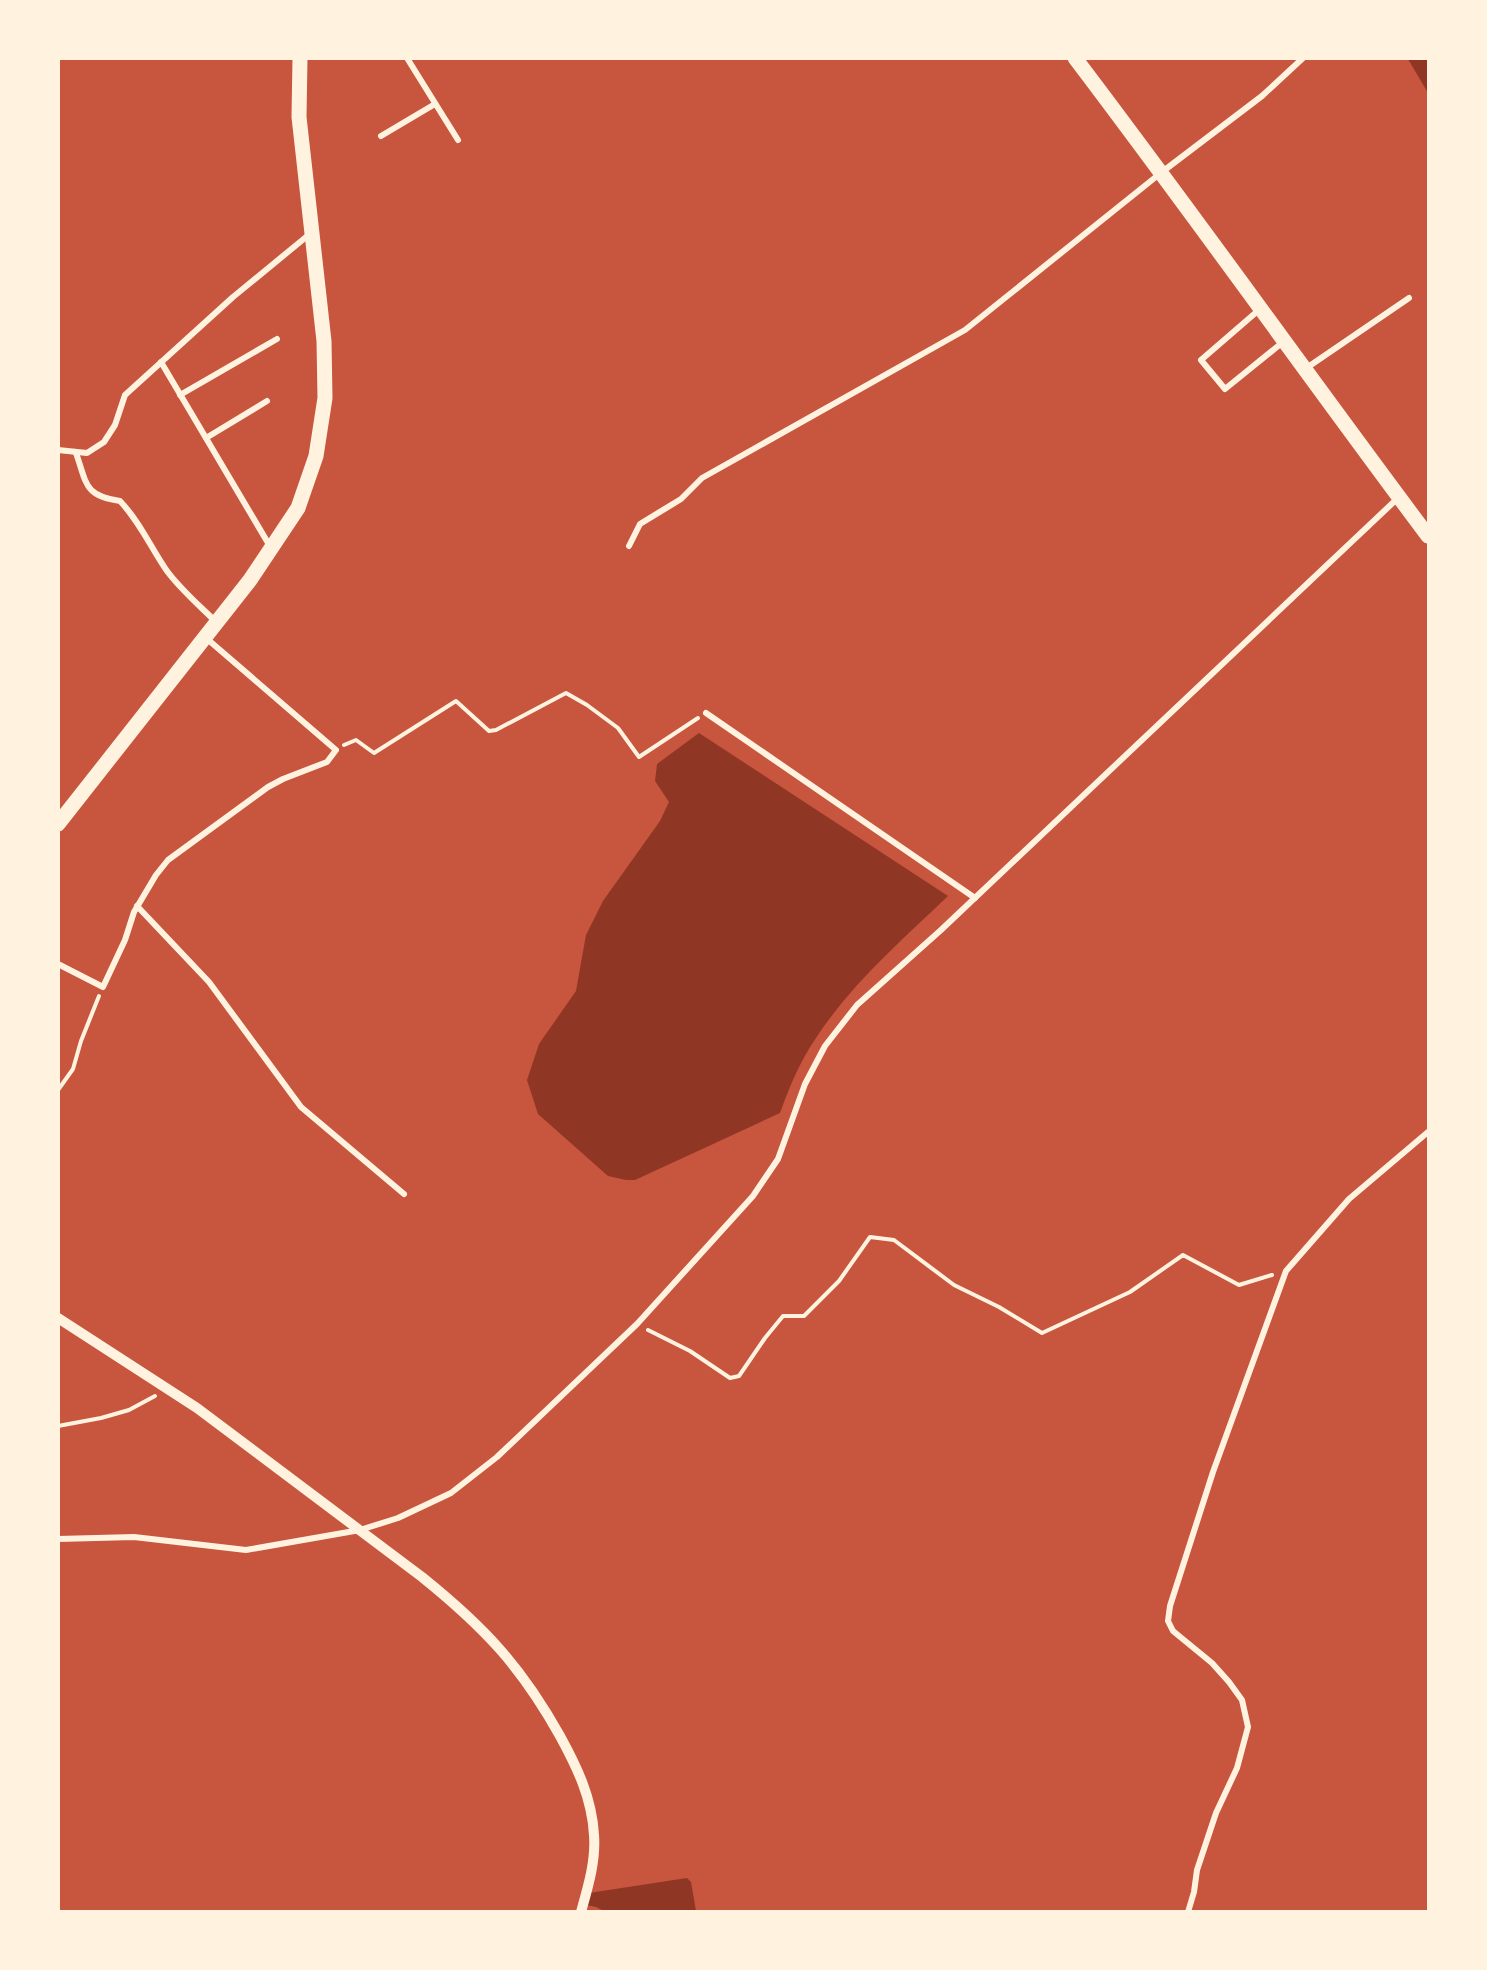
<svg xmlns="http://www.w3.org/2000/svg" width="1487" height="1970" font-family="Commissioner,sans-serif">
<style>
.water{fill:#8f3625}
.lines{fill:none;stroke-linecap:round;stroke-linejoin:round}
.path{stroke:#fff3e0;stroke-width:4}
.minor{stroke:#fff3e0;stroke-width:6}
.tertiary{stroke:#fff3e0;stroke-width:10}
.primary{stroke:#fff3e0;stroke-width:15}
</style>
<rect width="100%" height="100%" fill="#c8553d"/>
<g class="water">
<polygon points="1408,59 1428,59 1428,93"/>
<path d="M699,733L948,896C901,941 851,984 816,1038C800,1061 789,1088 780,1113L635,1180H626L608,1176L538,1114L527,1080L539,1044L576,991L586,935L603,901L660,821L669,802L655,781L657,764Z"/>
<polygon points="687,1878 691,1882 696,1911 604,1911 596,1907 586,1905 589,1893"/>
</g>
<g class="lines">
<g class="path">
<polyline points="344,745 356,740 374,753 456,701 489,731 496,730 566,693 587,705 618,728 639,757 698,718"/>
<polyline points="58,1090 73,1069 81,1041 99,996"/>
<polyline points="648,1330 690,1351 730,1378 739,1376 765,1338 783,1316 804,1316 839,1281 870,1237 894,1240 954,1285 999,1307 1042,1333 1130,1292 1183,1255 1239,1285 1272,1275"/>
<polyline points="58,1426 101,1418 129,1410 155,1396"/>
</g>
<g class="minor">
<polyline points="407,58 458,140"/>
<polyline points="381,136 435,104"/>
<polyline points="1260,309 1201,360 1225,389 1283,342"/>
<polyline points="161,362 271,548"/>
<polyline points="1305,369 1409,298"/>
<polyline points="180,395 277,339"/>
<polyline points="206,438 267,401"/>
<polyline points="58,450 87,453 104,442 115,425 125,395 233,297 311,233"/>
<path d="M76,453C87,484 84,496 120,501C140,522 151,548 167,571C181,590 200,606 216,622"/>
<polyline points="629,546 640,524 681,499 702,478 965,330 1162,172 1262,96 1303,58"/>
<polyline points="706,713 975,898"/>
<polyline points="137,906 209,982 301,1107 404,1194"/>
<polyline points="58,964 103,987 125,940 134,912 156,875 168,860 268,787 283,779 327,762 336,750 206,638"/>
<polyline points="58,1539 134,1537 246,1550 360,1530 398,1518 451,1493 497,1457 637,1324 753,1196 778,1159 805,1084 825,1046 857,1005 941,930 1399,497"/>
<polyline points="1188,1912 1194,1892 1197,1870 1216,1813 1237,1768 1248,1727 1242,1700 1229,1682 1212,1663 1173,1631 1168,1621 1170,1606 1213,1472 1286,1271 1349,1199 1428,1132"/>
</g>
<path class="tertiary" d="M58,1318L197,1408L422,1577C484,1627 521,1666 560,1736C577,1767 592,1798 594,1835C596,1861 588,1887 581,1912"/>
<g class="primary">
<path d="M1075,58C1195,216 1309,377 1428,536"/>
<polyline points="58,824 250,580 298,508 316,456 325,398 324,341 299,117 300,58"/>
</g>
</g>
<rect width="1487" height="1970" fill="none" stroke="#fff3e0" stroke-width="120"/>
</svg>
